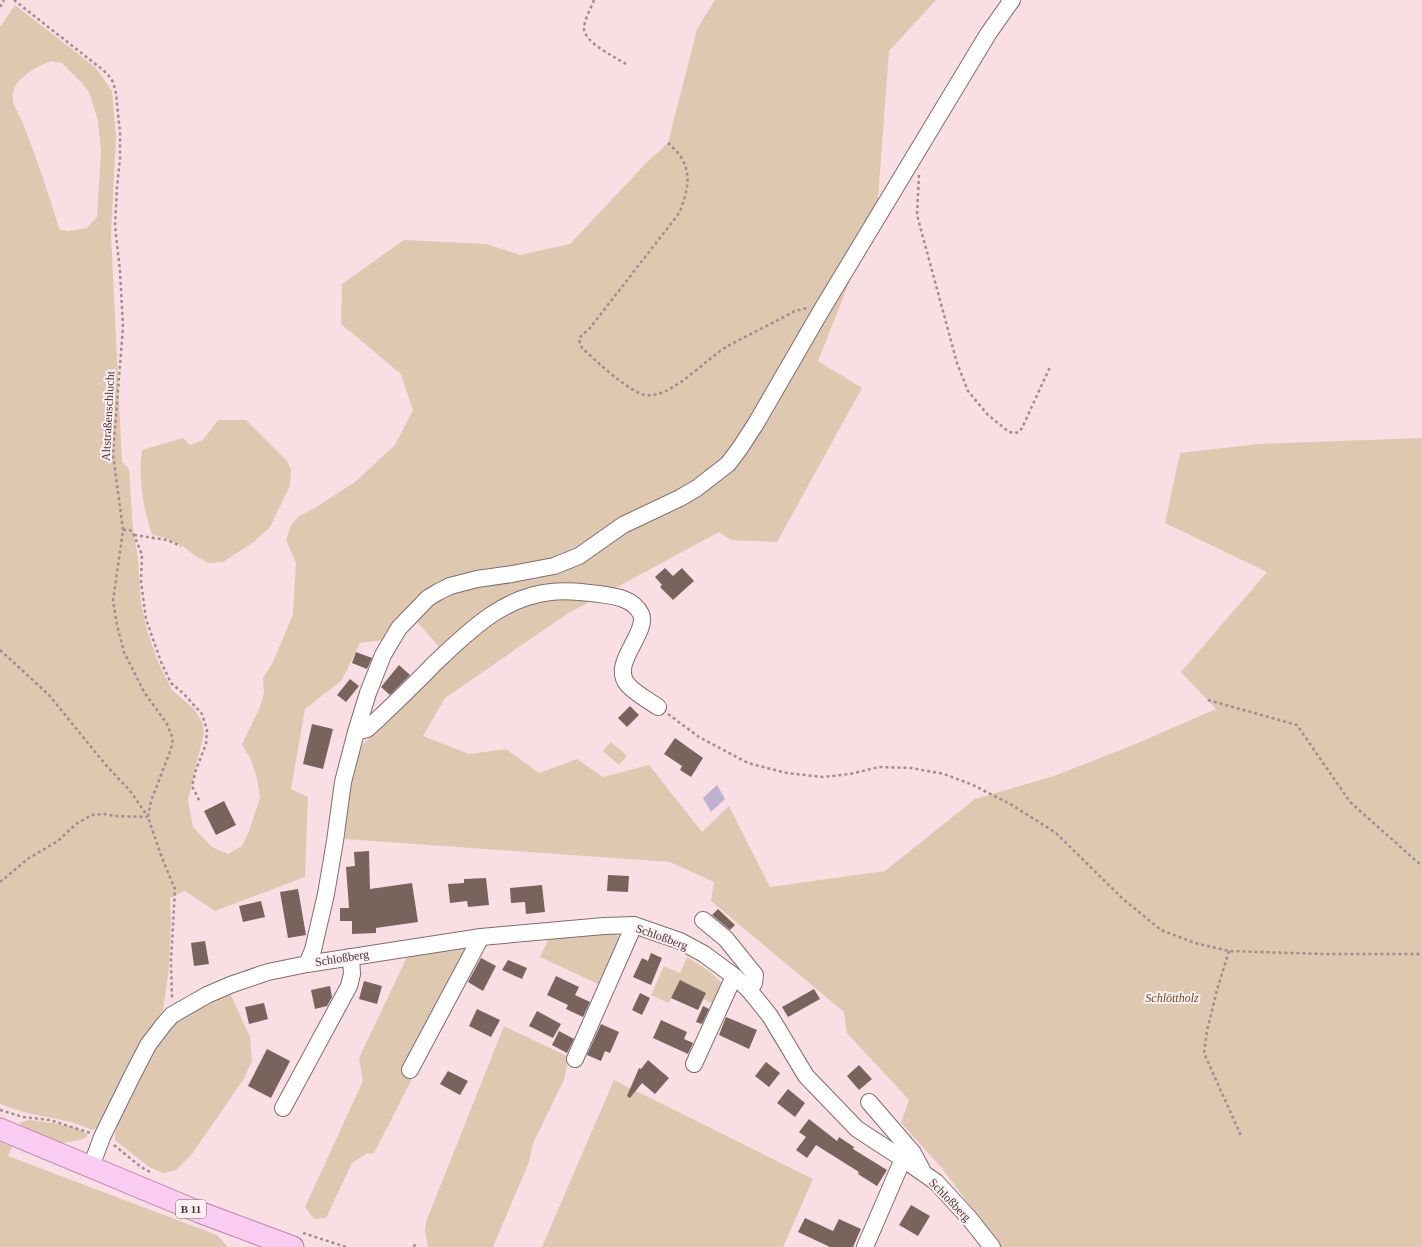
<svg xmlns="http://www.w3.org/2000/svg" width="1422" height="1247" font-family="'Times New Roman',serif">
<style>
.green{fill:#dec8b0;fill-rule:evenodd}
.water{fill:#bdb3d0}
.building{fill:#79645d}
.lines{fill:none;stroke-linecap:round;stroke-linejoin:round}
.minor-casing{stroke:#826b6f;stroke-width:18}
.major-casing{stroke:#b782aa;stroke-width:23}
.path{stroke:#a08d90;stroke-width:2.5;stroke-dasharray:3 3;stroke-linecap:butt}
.minor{stroke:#fff;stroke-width:16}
.major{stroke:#faccf1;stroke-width:21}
.labels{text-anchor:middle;stroke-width:4;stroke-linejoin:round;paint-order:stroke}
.shield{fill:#ffeff2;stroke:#7b6f70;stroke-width:1}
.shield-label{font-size:11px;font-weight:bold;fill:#423839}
.street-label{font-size:12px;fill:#423839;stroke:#ffeff2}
.park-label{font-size:12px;font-style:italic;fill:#6a4a1f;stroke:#ffeff2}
</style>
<rect width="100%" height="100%" fill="#f9dfe3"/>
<g class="green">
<path d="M715,0H936L889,51L877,212L818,361L862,388L777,542L731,540L719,532L567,614L445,698L423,736L469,754L506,749L539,773L577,759L603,777L649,765L702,832L729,806L770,887L885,871L975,799L1054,776L1133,745L1216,709L1181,672L1267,572L1165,523L1180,453L1258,444L1422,438V1247H1001L941,1167L901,1123L909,1100L847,1033L844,1012L711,901L714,882L670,862L345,839L348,793L362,745L450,659L417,622L407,609L382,640L360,643L342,680L305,709L291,789L308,797L305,877L215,911L185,891L170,898L171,923L169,969L163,1010L137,1048L98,1127L92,1130C74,1121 55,1119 37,1115C24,1113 12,1108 0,1104V27L15,5L96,68L112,91L116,136L111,234L122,462L129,469L133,529L138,559L141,603L147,630L158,662L172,690L194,709L202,722L204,733L188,800L193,827L212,847L228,854L242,846L249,831L260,798L257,778L251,760L242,744L260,707L264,693L263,678L273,662L293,614L296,563L286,540L291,525L299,516L315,508L355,482L395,445L413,410L401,374L341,324L342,284L404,240L486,244L520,255L570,244L648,161L668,143L697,29ZM51,61L62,63L81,82L89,92L98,121L101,151L97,217L87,228L69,231L61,230L59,228C48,192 36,156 22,121C18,112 11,104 13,93C16,77 37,67 51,61Z"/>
<path d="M218,420H246L287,461L291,470L290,486L270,527L255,541L223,562L209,563L195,556L183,546L174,542L162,537L152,535C143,507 138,479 142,450L183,438L190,445L203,440Z"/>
<polygon points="611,742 627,756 619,765 603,751"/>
<polygon points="612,932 618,936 619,942 598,984 540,957 550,936"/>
<polygon points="469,945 406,1076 413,1077 374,1153 366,1154 352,1163 326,1218 314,1219 305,1207 363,1081 359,1058 409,953"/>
<polygon points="687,957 709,971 725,986 716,1005 703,999 705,993 680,981 669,1003 651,995 664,966 680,973"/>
<polygon points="230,993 250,1037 252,1061 243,1080 192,1154 176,1170 163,1173 149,1167 115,1140 115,1135 116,1127 133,1092 141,1072 149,1056 176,1021 188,1013"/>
<polygon points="504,1026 569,1057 564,1080 533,1143 529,1162 493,1247 428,1247 425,1232 426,1222"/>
<polygon points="614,1080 813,1179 783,1247 542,1247"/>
<path d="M30,1120C44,1122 79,1125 88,1136L80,1140L62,1143L20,1126L21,1122Z"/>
<polygon points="0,1142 12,1147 8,1156 217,1235 228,1247 0,1247"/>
</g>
<polygon class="water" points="717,785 725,799 711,812 703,798"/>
<g class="building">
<polygon points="665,568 673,576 682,568 694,581 673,600 660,587 662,585 655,577"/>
<polygon points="356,652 372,658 367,669 352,663"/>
<polygon points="399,665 410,675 390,695 381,687"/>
<polygon points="350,679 359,686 346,702 337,695"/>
<polygon points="630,706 639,715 627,727 618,718"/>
<polygon points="312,724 333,729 323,769 303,764"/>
<polygon points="675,738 703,758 691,777 680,770 682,766 664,754"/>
<polygon points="224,801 236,825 216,835 204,811"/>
<polygon points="369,851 370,889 412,883 418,922 376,928 376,933 352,934 352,921 340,921 340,908 349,908 346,867 355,866 354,852"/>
<polygon points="608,875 629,876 628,892 607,891"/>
<polygon points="486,878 489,905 468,907 467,901 450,903 448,884 464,883 464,879"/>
<polygon points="542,885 545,912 526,914 525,902 511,903 510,888"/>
<polygon points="298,889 306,935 288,938 280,892"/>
<polygon points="261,901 265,917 243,922 239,906"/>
<polygon points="718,909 735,925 730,930 712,915"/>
<polygon points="205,941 209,964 194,966 191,943"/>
<polygon points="651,953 662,958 651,985 633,977 642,958 648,961"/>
<polygon points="481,958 496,966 483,991 468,982"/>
<polygon points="508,960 527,968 522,979 502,970"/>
<polygon points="556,976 579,987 575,995 590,1002 583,1017 566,1009 568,1005 547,995"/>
<polygon points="680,980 706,993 698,1010 671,998"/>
<polygon points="364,981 382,986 377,1004 359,999"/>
<polygon points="330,986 332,997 327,1006 315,1009 311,990"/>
<polygon points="814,989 820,999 788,1017 782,1007"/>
<polygon points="640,993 650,998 642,1015 632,1010"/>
<polygon points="264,1003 268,1019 249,1024 245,1007"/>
<polygon points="703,1006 709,1009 702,1024 696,1022"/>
<polygon points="477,1009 500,1020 491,1037 469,1026"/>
<polygon points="537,1011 561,1024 553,1038 529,1026"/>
<polygon points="726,1017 757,1030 749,1049 719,1035"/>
<polygon points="661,1020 687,1032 684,1039 693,1043 688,1054 653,1038"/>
<polygon points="601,1024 619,1032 610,1053 605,1051 601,1061 587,1055"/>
<polygon points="559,1031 574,1039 567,1053 552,1045"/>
<polygon points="267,1049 290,1061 271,1098 248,1086"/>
<polygon points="648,1060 669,1078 655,1094 642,1083 630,1098 627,1096 639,1068 641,1069"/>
<polygon points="766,1062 780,1073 769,1087 755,1076"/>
<polygon points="859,1065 872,1079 859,1090 847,1076"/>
<polygon points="448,1071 468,1081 460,1095 440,1084"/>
<polygon points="788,1089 805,1103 795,1117 777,1103"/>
<polygon points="809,1119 837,1141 839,1137 854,1147 853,1149 887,1170 877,1186 858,1174 859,1172 816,1145 807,1158 796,1150 806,1137 799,1132"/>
<polygon points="911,1205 930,1216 918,1236 899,1225"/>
<polygon points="805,1218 833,1231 839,1219 861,1229 853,1247 830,1247 798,1232"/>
</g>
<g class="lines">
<g class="minor-casing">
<g id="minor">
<path d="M356,732L367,729L378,719C397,701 416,683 434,664C468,632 502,597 551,592C567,590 583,592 599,594C614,596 633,598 641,614C649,633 609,664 628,685C636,694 648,700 658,707"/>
<polyline points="703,920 726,939 755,975 754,983 749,990"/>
<polyline points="307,964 313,950 326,894 335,841 343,782 356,732 368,693 383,655 399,628 428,598 438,592 450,586 477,579 512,574 554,566 579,556 623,525 680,498 697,488 728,464 740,448 755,425 821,311 988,34 1012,0"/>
<polyline points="575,1059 634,925"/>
<polyline points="694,1064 730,985 735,977"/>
<polyline points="410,1070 481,937"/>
<polyline points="869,1102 913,1153 922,1170"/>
<polyline points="283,1108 349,986 352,974 351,957"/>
<polyline points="91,1167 102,1137 132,1076 148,1045 164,1024 172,1015 207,995 230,985 268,972 307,964 481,937 604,926 634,925 680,941 704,954 735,977 749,990 770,1016 806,1076 857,1129 903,1159 936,1182 969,1218 992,1247"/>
<polyline points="865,1247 903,1159"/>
</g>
</g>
<g class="major-casing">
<polyline id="major" points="0,1129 199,1212 293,1247"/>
</g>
<g class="path">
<polyline points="14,0 103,70 109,76 113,82 116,93 120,133 120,159 117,187 115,226 120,271 123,327 113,454 123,530 113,601 117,625 124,652 144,692 167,724 173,739 171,749 151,801 148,817 162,858 175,889 171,961 172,999"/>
<path d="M594,0C591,9 584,19 584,29C585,43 615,57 626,64"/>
<polyline points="0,7 4,0"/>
<path d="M668,143C672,147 678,152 681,157C693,177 686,193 680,212L590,328L581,336L579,340L582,348C595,360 629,392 645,395C672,399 706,358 728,346C750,334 773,323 795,311L807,308"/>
<polyline points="919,175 917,215 957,363 968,391 988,415 1009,432 1015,433 1019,432 1022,428 1050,367"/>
<polyline points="123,530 130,530 134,535 142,555 141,582 146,619 161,662 171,683 184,694 202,714 207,730 206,744 196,770 192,786 200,802"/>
<polyline points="134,535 167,540 181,546"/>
<polyline points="0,650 49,695 105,764 131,792 148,817"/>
<polyline points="1208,700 1297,725 1350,802 1422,866"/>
<polyline points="668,714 699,737 748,763 787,773 823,777 850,774 879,767 911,768 944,774 973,785 1012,805 1056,833 1123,899 1161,930 1195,943 1229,951 1322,954 1422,954"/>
<polyline points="0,882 29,858 58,841 76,824 92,815 104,814 115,816 147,817"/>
<polyline points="1229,951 1217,990 1207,1031 1204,1053 1242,1138"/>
<polyline points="0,1110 23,1117 50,1120 90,1133"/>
<polyline points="114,1145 141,1167 150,1172"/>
<polyline points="303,1233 346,1247"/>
<polyline points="414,1247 415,1244"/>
</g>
<use href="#minor" class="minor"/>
<use href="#major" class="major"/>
</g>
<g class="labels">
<rect class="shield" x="176" y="1200" width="30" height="18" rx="3"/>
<g class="shield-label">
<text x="191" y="1213">B 11</text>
</g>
<g class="street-label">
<text transform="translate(108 416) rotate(-87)" y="4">Altstraßenschlucht</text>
<text transform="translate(662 937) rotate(20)" y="4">Schloßberg</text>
<text transform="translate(342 958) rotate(-9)" y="4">Schloßberg</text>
<text transform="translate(950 1200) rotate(46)" y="4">Schloßberg</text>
</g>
<g class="park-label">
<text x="1172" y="1002">Schlöttholz</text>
</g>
</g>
</svg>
